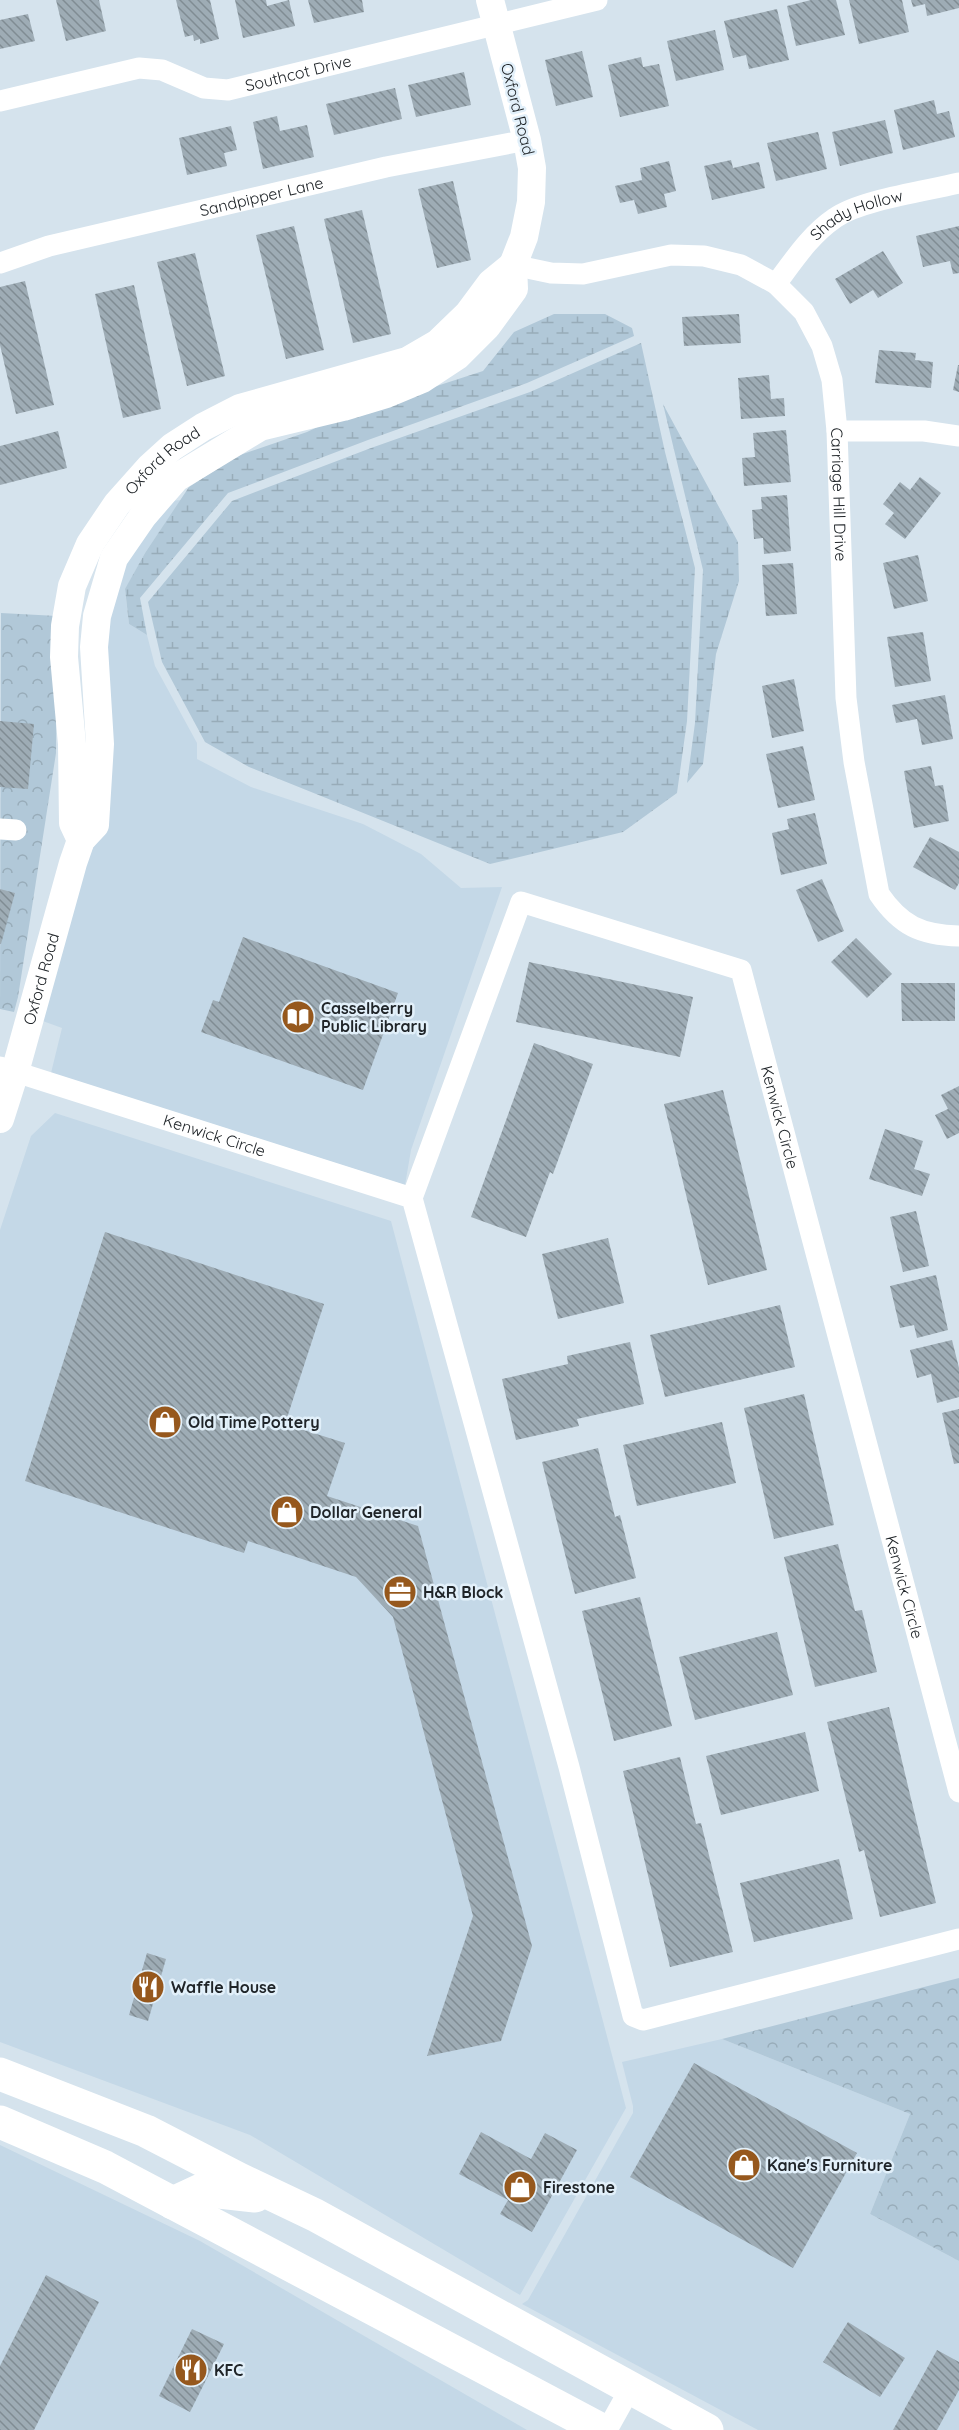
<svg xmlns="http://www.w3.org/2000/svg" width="959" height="2430" font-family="Quicksand,sans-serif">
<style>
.built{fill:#c4d8e7}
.forest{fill:url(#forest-crowns)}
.wetland{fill:url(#wetland-marsh)}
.building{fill:url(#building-back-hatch)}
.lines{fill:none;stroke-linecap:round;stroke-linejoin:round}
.street{stroke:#fff;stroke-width:21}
.secondary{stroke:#fff;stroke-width:28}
.primary{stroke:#fff;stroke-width:33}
.labels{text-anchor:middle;stroke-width:5;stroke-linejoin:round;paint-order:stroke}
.street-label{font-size:16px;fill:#202529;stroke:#e2f0fa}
.poi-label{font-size:16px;font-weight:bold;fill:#202529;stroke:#e2f0fa;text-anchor:start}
</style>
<defs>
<pattern id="forest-crowns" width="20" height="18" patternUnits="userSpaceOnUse" patternTransform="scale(1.5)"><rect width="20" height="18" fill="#b1c8d8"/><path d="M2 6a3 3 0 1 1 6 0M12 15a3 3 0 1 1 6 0" fill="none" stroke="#98acb9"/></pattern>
<pattern id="wetland-marsh" width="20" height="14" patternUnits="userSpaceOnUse" patternTransform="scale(1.5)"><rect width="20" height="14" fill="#b1c8d8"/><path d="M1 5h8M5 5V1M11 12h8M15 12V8" fill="none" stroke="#98acb9"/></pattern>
<pattern id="building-back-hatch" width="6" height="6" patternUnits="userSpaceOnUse" patternTransform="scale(1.5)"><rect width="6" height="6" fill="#9eacb5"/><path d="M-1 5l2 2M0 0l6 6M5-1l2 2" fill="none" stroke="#808c93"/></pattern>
</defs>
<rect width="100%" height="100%" fill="#d5e3ed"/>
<g class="built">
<polygon points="181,500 145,553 125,590 129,624 147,635 155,666 197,743 197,759 251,787 363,824 421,854 461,888 502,887 411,1150 405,1185 51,1073 62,1028 40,1020 104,648 122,563 170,501"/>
<polygon points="55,1113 391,1221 626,2108 520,2295 250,2135 0,2042 0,1230 31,1136"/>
<polygon points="722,2039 910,2114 870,2214 959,2261 959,2430 758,2430 522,2304 528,2300 633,2113 633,2106 622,2062"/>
<polygon points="0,2145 200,2241 527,2430 0,2430"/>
</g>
<g class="forest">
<polygon points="1,613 57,616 56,753 18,997 14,1012 0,1009"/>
<polygon points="959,1978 959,2261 870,2214 910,2114 722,2039"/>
</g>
<g class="wetland">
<polygon points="554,314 605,314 632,328 634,336 527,383 368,440 228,493 140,598 147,635 129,624 125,589 145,553 189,487 237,456 307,432 332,420 483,371 514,332"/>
<polygon points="641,343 665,452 695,568 687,721 677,793 623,832 490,864 249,767 205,742 162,662 148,602 232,501 371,448 530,392"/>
<polygon points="663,404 738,542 739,581 716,654 703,764 687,783 695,723 703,570"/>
</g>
<g class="building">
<polygon points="56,0 99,0 106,31 66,41"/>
<polygon points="176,0 210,0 219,39 200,44 200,39 194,41 193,35 185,37"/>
<polygon points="235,0 266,0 267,6 289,0 295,26 243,38"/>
<polygon points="308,0 362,0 364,12 314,23"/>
<polygon points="811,0 836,0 845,35 796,46 787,6"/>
<polygon points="849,0 902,0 909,32 859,44"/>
<polygon points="911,0 959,0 959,8 927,16 925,4 913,7"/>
<polygon points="777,9 789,60 749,69 746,55 733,58 724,21"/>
<polygon points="28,14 35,41 0,49 0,20"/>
<polygon points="715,30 724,70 676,81 667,41"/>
<polygon points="582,51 593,97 556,106 545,60"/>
<polygon points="641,57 643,67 659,64 669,106 620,117 608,65"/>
<polygon points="464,72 471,105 416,117 408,85"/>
<polygon points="395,88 402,119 334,135 326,104"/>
<polygon points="934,100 937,114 949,111 955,137 903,150 894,110"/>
<polygon points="277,116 280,131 307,125 314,157 263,169 253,122"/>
<polygon points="885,120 893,153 840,166 832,132"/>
<polygon points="231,126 237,150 224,153 227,166 187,175 179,138"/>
<polygon points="818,132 827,169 776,181 767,143"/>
<polygon points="731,160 733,168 759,162 765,188 712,200 704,166"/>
<polygon points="669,161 676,191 664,194 667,207 638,214 634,200 620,203 615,186 642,180 640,168"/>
<polygon points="453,181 471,260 437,268 418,189"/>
<polygon points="362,210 391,334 353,343 324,219"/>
<polygon points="294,226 324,350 286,359 256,235"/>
<polygon points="959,226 959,273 953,274 950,261 923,267 916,236"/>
<polygon points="883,251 903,283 878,298 873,290 850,304 835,279"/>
<polygon points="195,253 225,376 187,386 157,262"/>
<polygon points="25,281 54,405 16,414 0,345 0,287"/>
<polygon points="134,285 161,409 123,418 95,294"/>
<polygon points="739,314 741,343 684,346 682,317"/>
<polygon points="879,350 916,353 915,360 933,362 931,388 875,383"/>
<polygon points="958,365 959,365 959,392 953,390"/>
<polygon points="769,375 771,399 784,398 785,416 741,419 738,378"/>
<polygon points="786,430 791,482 744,486 742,458 755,457 753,433"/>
<polygon points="58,431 67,468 0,485 0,446"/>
<polygon points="920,477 941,493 905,539 885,524 894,513 883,504 900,482 910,490"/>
<polygon points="787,495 791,551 764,554 763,538 754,539 752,510 762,509 761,497"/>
<polygon points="918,555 928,601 894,609 883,563"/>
<polygon points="793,563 797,614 766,616 762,565"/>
<polygon points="923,632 931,681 895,687 887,637"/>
<polygon points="794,679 804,731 772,738 762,686"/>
<polygon points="945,695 953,739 922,745 917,719 896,723 892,705"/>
<polygon points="0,721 34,724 28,789 0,787"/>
<polygon points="803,746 815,800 778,808 766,754"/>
<polygon points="931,766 935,786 943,785 949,821 914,828 904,771"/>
<polygon points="815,813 827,864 781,875 772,833 789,829 787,819"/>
<polygon points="930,837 959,852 959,883 955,890 913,867"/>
<polygon points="822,879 844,931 818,942 796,890"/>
<polygon points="0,889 15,893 1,944 0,944"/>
<polygon points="243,937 398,993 363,1090 201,1032 213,1000 219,1002"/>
<polygon points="856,938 892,974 867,998 831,962"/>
<polygon points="529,962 693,997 680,1057 516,1022"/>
<polygon points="901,983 955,983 955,1021 902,1021"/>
<polygon points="534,1043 593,1064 553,1174 550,1172 526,1237 471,1217"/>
<polygon points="959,1086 959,1133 947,1139 935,1115 948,1109 941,1095"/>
<polygon points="723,1090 767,1270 708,1285 664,1104"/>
<polygon points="885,1129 923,1141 914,1169 930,1174 922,1196 869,1179"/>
<polygon points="916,1211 929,1266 903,1272 890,1217"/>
<polygon points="105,1232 324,1304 285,1424 345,1443 327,1496 418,1526 532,1946 501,2041 427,2056 473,1916 393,1617 356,1577 248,1541 244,1553 25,1481"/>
<polygon points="608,1238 624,1303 558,1319 542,1254"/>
<polygon points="936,1275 948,1330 917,1338 914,1325 900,1328 890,1286"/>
<polygon points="780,1305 795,1367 665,1397 650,1335"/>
<polygon points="952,1340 959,1368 959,1397 937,1403 931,1374 917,1378 910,1350"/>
<polygon points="630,1342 644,1404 577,1419 579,1426 516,1440 502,1379 568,1364 567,1356"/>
<polygon points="804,1394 834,1525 774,1539 744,1408"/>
<polygon points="959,1409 959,1463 954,1464 942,1413"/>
<polygon points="722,1422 736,1483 637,1506 623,1445"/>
<polygon points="598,1448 615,1517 620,1515 636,1578 575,1594 542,1462"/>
<polygon points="838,1544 855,1611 862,1610 877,1672 815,1687 784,1557"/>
<polygon points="640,1597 672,1726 614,1741 582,1611"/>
<polygon points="777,1632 793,1695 695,1720 679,1657"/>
<polygon points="889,1707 936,1903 880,1917 864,1850 859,1852 827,1722"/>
<polygon points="805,1732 819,1791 721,1815 706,1756"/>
<polygon points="680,1757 696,1824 701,1823 733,1952 670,1967 623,1771"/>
<polygon points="839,1859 853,1919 754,1942 740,1883"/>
<polygon points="147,1953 166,1959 148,2021 129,2015"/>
<polygon points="694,2063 857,2153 793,2268 630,2177"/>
<polygon points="481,2132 531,2159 545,2133 577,2150 532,2232 500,2214 508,2200 459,2174"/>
<polygon points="46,2275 99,2302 34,2430 0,2430 0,2366"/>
<polygon points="848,2322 905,2358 880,2397 823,2362"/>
<polygon points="192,2329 224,2344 190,2412 159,2396"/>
<polygon points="937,2350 959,2362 959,2390 937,2430 893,2430"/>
</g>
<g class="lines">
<g class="street">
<path id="s1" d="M0,101L139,68L162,70L204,88L228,90L597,0"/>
<path id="s2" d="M0,263L49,246L386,167L527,140"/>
<path id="s3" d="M513,265L551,273L583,274L671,255L704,256L741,265L776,284L804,312L822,346L832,380L837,431L846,698L854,762L879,894C901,926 921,935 959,936"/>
<path id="s4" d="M776,284C794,260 810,235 835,218C860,200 926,191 959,183"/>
<polyline points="837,431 924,431 959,436"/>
<polyline points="0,829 16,830"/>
<path id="s5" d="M0,1067L412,1198L569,1767L633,2016L643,2020L959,1939"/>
<path id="s6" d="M412,1198L521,902L741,970L959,1792"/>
<polyline points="607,2430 631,2387"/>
</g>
<g class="secondary">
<path id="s7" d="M81,840L73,823L72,744L64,657L65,626L72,586L90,544L117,504L150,467L172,447L203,427L240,408L407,361L438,343L468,314L491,283L513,265"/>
<path id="s8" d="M0,1119L15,1072L73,863L81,840L95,825L100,744L94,647L97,616L114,558L143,516L176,478L260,427L343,407L386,394L422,379L457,356L487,326L514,289L513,265L524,237L531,202L532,168L527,140L490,0"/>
</g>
<g class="primary">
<polyline points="0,2074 146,2131 239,2179 315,2215 707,2430"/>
<polyline points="0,2122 105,2167 602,2430"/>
<polyline points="173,2203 201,2190 255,2196"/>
</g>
</g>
<defs>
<g id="library-disc" transform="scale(1.725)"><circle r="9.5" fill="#96581d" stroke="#e2f0fa"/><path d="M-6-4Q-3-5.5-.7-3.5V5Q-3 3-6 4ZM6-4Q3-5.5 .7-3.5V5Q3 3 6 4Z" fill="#fff"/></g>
<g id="shop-disc" transform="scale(1.725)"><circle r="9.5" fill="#96581d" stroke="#e2f0fa"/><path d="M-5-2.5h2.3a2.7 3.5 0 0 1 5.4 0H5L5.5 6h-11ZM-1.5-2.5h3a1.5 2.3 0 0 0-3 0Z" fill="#fff"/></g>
<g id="office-disc" transform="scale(1.725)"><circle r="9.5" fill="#96581d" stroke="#e2f0fa"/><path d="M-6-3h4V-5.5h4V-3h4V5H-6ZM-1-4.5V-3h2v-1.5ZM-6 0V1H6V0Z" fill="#fff"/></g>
<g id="restaurant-disc" transform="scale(1.725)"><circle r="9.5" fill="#96581d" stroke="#e2f0fa"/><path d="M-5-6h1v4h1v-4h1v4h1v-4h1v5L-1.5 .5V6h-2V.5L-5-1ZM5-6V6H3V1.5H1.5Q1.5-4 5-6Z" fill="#fff"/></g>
</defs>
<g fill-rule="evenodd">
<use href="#library-disc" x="298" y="1017"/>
<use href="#shop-disc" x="165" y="1422"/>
<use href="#shop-disc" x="287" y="1512"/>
<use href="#office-disc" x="400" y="1592"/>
<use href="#restaurant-disc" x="148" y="1987"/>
<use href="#shop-disc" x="744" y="2165"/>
<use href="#shop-disc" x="520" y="2187"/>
<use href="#restaurant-disc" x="191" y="2370"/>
</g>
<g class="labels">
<g class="street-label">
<text dy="6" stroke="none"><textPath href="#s1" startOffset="308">Southcot Drive</textPath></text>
<text transform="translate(518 109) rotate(76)" y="6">Oxford Road</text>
<text dy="6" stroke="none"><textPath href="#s2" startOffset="270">Sandpipper Lane</textPath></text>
<text dy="6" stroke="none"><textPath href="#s4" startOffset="110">Shady Hollow</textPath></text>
<text dy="6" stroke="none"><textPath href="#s7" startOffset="414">Oxford Road</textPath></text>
<text dy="6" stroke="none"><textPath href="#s3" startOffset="500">Carriage Hill Drive</textPath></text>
<text dy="6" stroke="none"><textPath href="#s8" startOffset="146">Oxford Road</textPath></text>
<text dy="6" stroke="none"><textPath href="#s6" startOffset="698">Kenwick Circle</textPath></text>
<text dy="6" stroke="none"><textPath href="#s5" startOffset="225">Kenwick Circle</textPath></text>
<text dy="6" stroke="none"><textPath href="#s6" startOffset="1184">Kenwick Circle</textPath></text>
</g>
<g class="poi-label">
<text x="321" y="1014">Casselberry<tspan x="321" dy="18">Public Library</tspan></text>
<text x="188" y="1428">Old Time Pottery</text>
<text x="310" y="1518">Dollar General</text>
<text x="423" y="1598">H&amp;R Block</text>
<text x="171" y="1993">Waffle House</text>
<text x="767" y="2171">Kane's Furniture</text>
<text x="543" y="2193">Firestone</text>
<text x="214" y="2376">KFC</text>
</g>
</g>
</svg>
